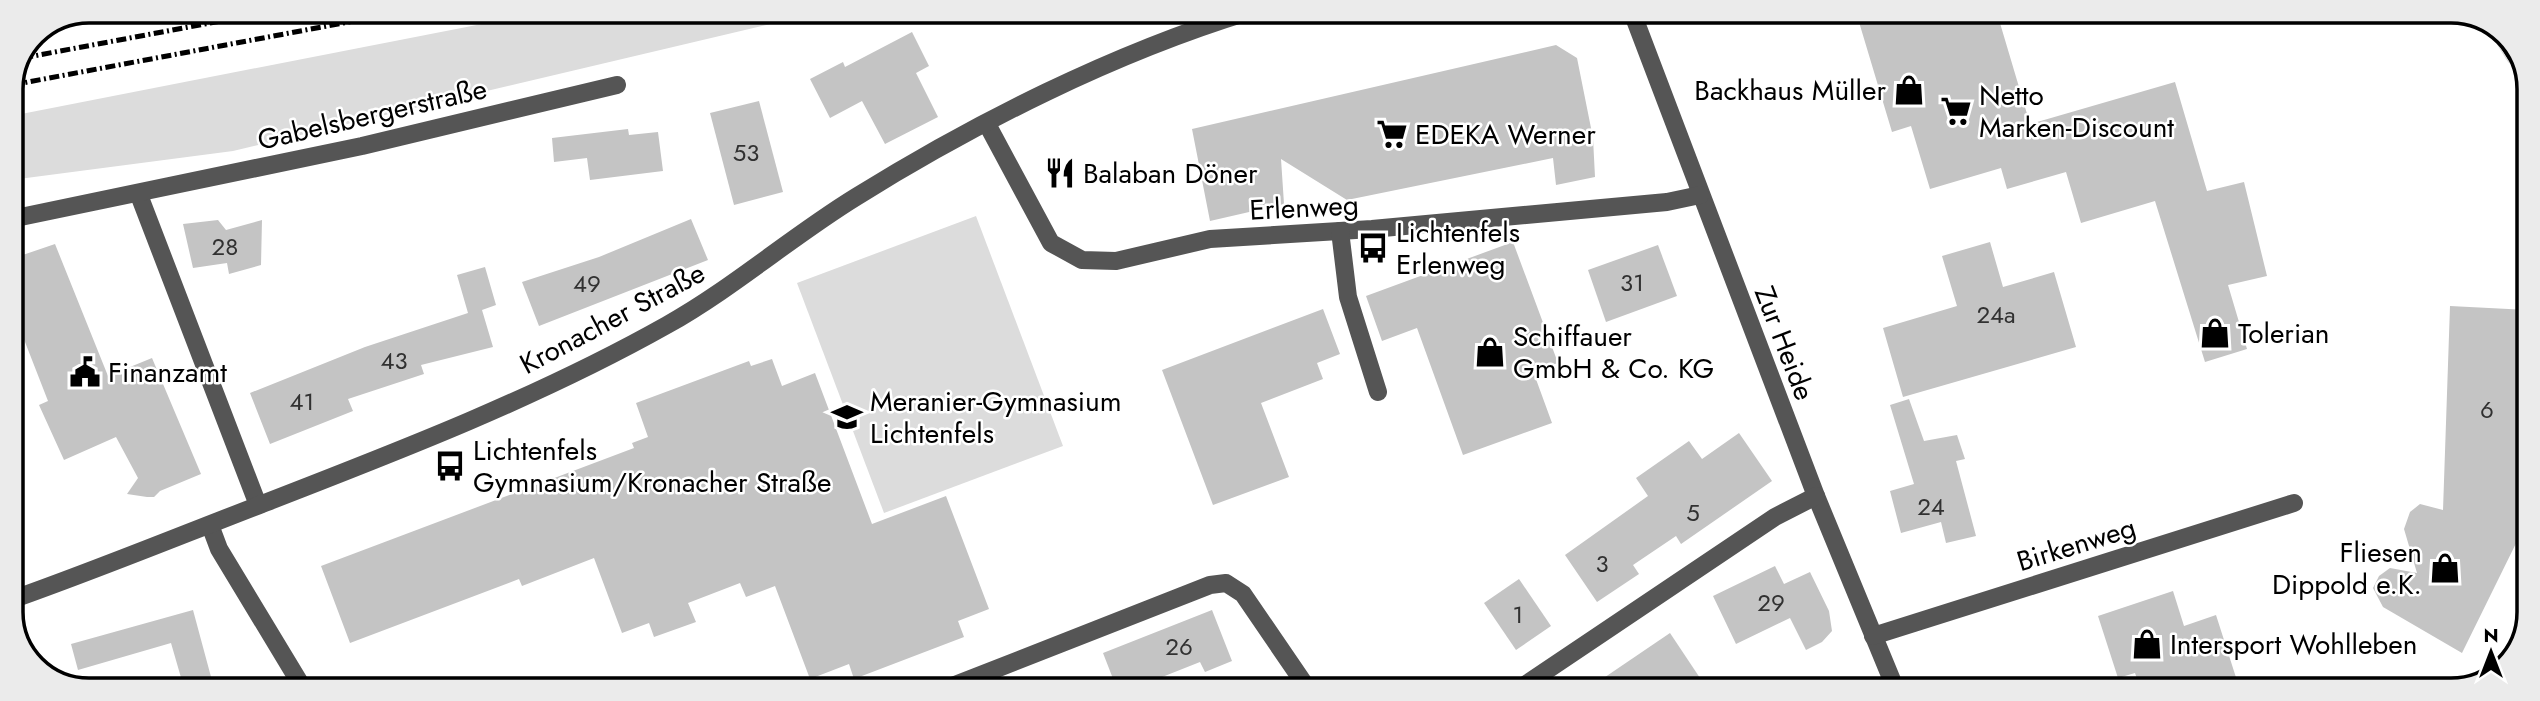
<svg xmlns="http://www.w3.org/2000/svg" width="2540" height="701" font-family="Jost,sans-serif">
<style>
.green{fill:#dcdcdc}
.building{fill:#c4c4c4}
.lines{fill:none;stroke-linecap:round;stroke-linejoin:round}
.highway-casing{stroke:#dbdbdb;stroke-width:24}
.minor{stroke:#555;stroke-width:18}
.highway{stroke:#000;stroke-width:21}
.rail{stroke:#000;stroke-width:5;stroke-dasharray:10 3.5 2 3.5;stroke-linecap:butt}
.labels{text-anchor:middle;stroke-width:5;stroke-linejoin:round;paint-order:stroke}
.number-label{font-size:24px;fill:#313131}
.poi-label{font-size:28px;fill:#000;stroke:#fff;text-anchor:start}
.street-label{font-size:28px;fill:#000;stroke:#fff}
.rim{fill:none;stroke:#000;stroke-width:3.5}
</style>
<rect width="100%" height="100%" fill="#fff"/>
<g class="green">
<polygon points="88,11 143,11 42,30"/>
<polygon points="548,11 825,11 233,151 11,180 11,116"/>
<polygon points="976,216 1063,446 884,513 797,283"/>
</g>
<g class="building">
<polygon points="1856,12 1997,13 2030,124 2175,82 2207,191 2244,182 2267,276 2228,285 2247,349 2205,362 2155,201 2081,223 2066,172 2007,189 2001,168 1930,189 1911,126 1892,132"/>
<polygon points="912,32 929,66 916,73 938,117 885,144 862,101 830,118 810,79 843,62 845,67"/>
<polygon points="1556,45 1577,58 1593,138 1595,177 1556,185 1553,158 1347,200 1281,159 1284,204 1210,221 1192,129"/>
<polygon points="759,101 783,192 734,205 710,113"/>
<polygon points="628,129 629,135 658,132 663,171 590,180 587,158 554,162 552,138"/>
<polygon points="691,219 708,260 539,326 522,282 599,257"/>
<polygon points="218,220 226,230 262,220 261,265 229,274 227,263 193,268 183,224"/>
<polygon points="1513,242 1558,363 1533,371 1552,423 1463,455 1417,328 1382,341 1366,296"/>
<polygon points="1990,242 2003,287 2054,272 2076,347 1903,397 1883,328 1957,306 1942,256"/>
<polygon points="55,244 108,376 152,358 201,474 160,491 154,497 147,497 127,494 138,478 116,437 64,460 39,405 48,401 11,306 11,259"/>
<polygon points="1658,245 1677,296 1606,322 1588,270"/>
<polygon points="485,267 496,305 482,310 493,347 421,365 424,374 348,399 353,411 270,444 250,393 365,347 468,313 457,275"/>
<polygon points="2450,306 2528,310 2527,521 2462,653 2383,607 2373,588 2379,576 2390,568 2417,573 2404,529 2410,512 2420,504 2443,510"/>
<polygon points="1323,309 1340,354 1317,363 1323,379 1261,403 1289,477 1213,505 1162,370"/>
<polygon points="772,359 782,386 815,373 872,524 946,496 989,609 958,621 964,637 854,679 849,664 810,679 775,586 746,597 740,583 688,603 696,622 654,637 649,623 622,633 594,558 522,586 519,579 350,643 321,566 634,448 632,443 648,437 636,403 749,361 751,366"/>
<polygon points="1909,399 1924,441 1957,435 1965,459 1956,461 1976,536 1946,543 1941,522 1901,533 1890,491 1914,484 1890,405"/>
<polygon points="1739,433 1772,481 1681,544 1676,536 1633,565 1639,574 1597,602 1565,555 1648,496 1636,478 1689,441 1702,459"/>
<polygon points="1775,566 1784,584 1810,572 1829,611 1832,631 1822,642 1806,650 1790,618 1736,644 1713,596"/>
<polygon points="1519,579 1551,626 1516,650 1484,603"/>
<polygon points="2173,591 2184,626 2216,615 2240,690 2141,690 2135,673 2118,678 2098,616"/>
<polygon points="193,610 214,688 184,688 171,643 78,670 71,644"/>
<polygon points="1212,610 1232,661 1205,672 1200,662 1147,683 1149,689 1117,689 1103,653"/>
<polygon points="1670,633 1708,690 1586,690"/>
</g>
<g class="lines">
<g class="highway-casing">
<polyline id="highway" points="2504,33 2517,54"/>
</g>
<g class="minor">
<polyline points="1632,12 1816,496 1896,690"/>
<polyline points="987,124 1051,243 1082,260 1116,261 1210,239 1372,229 1667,202 1700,195"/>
<polyline points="139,195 258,505"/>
<polyline points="11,219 362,146 617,85"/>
<polyline points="1340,231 1348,297 1378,392"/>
<polyline points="210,525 219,549 303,688"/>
<path d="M11,600C96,570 179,536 262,504C399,451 539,397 667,325C733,288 791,237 856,197C975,123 1114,53 1248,12"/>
<polyline points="1873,636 2294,503"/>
<polyline points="945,689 1210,585 1226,583 1243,594 1308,689"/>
<polyline points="1519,689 1775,517 1816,496"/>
</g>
<use href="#highway" class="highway"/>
<g class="rail">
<polyline points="23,58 274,11"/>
<polyline points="12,85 407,11"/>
</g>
</g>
<defs>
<g id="shop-bare" transform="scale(2.415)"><path d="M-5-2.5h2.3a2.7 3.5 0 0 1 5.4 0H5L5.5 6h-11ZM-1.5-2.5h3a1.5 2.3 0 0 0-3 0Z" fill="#000" stroke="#fff" stroke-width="2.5" paint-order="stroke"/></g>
<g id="supermarket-bare" transform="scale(2.415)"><path d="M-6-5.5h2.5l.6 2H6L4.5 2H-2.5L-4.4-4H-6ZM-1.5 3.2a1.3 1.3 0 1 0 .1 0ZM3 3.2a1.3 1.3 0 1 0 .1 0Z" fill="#000" stroke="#fff" stroke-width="2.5" paint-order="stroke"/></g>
<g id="restaurant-bare" transform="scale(2.415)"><path d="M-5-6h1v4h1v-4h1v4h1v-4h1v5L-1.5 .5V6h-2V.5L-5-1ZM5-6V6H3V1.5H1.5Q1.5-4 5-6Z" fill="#000" stroke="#fff" stroke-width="2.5" paint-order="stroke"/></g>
<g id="bus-bare" transform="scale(2.415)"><path d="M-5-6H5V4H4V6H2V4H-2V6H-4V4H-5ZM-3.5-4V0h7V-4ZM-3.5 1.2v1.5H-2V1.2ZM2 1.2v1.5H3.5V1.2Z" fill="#000" stroke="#fff" stroke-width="2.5" paint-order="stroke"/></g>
<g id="civic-bare" transform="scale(2.415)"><path d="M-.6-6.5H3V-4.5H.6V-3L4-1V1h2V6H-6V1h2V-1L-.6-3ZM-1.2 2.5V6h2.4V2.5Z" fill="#000" stroke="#fff" stroke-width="2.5" paint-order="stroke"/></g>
<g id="school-bare" transform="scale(2.415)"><path d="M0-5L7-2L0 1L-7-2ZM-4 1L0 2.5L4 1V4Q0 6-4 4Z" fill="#000" stroke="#fff" stroke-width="2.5" paint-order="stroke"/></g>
</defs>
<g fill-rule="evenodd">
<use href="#shop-bare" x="1909" y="90"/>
<use href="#supermarket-bare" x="1956" y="111"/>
<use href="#supermarket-bare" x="1392" y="134"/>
<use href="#restaurant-bare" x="1060" y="173"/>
<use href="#bus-bare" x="1373" y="248"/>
<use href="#shop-bare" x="2215" y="333"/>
<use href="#shop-bare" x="1490" y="352"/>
<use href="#civic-bare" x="85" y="372"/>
<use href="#school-bare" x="847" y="417"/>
<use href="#bus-bare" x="450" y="466"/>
<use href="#shop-bare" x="2445" y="568"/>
<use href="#shop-bare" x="2147" y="644"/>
</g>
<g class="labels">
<g class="number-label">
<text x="746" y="161">53</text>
<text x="225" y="255">28</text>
<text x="1632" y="291">31</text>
<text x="587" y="292">49</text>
<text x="1996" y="323">24a</text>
<text x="394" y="369">43</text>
<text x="302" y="410">41</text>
<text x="2487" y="418">6</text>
<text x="1931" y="515">24</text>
<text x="1693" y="521">5</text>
<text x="1602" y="572">3</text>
<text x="1771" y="611">29</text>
<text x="1518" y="623">1</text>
<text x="1179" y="655">26</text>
</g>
<g class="poi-label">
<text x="1886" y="100" text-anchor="end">Backhaus Müller</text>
<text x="1979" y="105">Netto<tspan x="1979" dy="32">Marken-Discount</tspan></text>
<text x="1415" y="144">EDEKA Werner</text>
<text x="1083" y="183">Balaban Döner</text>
<text x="1396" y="242">Lichtenfels<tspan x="1396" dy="32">Erlenweg</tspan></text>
<text x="2238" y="343">Tolerian</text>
<text x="1513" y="346">Schiffauer<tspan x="1513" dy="32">GmbH &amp; Co. KG</tspan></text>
<text x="108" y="382">Finanzamt</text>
<text x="870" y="411">Meranier-Gymnasium<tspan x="870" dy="32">Lichtenfels</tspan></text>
<text x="473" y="460">Lichtenfels<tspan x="473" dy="32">Gymnasium/Kronacher Straße</tspan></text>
<text x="2422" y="562" text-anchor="end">Fliesen<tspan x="2422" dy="32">Dippold e.K.</tspan></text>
<text x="2170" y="654">Intersport Wohlleben</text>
</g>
<g class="street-label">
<text transform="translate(372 114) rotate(-13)" y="10">Gabelsbergerstraße</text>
<text transform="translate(1304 207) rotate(-3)" y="10">Erlenweg</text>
<text transform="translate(612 318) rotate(-28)" y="10">Kronacher Straße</text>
<text transform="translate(1785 343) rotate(69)" y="10">Zur Heide</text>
<text transform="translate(2076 544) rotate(-17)" y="10">Birkenweg</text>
</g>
</g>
<path d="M0 0H2540V701H0ZM89 23H2451A66 66 0 0 1 2517 89V612A66 66 0 0 1 2451 678H89A66 66 0 0 1 23 612V89A66 66 0 0 1 89 23Z" fill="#ebebeb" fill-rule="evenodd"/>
<path class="rim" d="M89 23H2451A66 66 0 0 1 2517 89V612A66 66 0 0 1 2451 678H89A66 66 0 0 1 23 612V89A66 66 0 0 1 89 23Z"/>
<g transform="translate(2491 652)" stroke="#ffffff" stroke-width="5" paint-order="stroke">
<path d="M0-5L12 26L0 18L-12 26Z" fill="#000000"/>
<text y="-10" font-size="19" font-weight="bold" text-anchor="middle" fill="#000000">N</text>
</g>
</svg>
